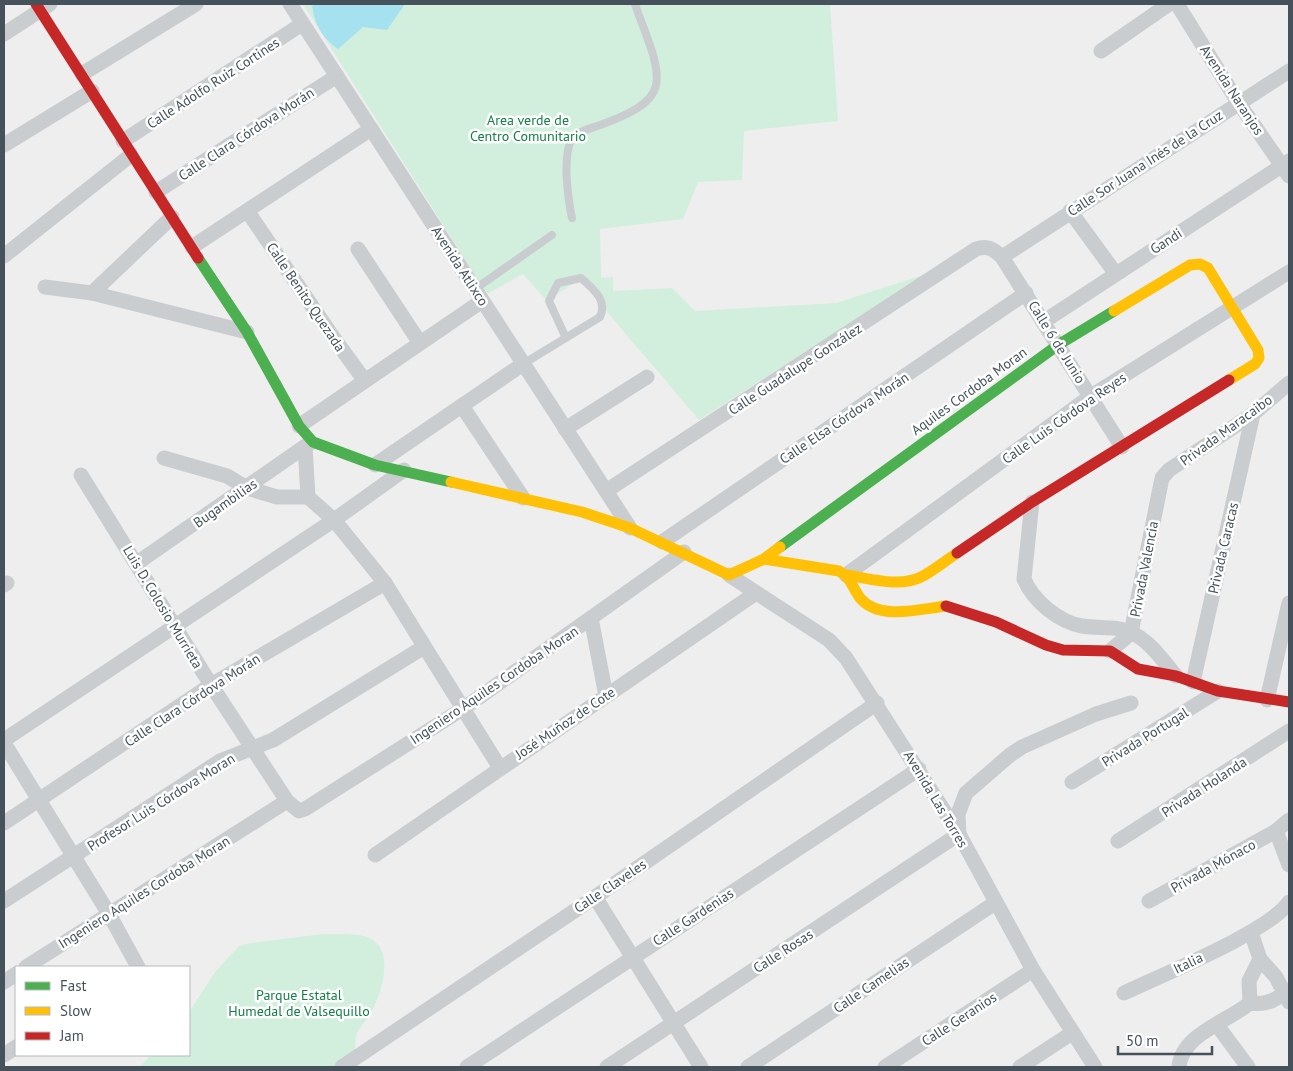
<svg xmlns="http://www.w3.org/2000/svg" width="1293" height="1071" font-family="'PT Sans',sans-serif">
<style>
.green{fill:#d1efdc}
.water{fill:#a5e1ef}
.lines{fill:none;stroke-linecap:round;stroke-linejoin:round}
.lane{stroke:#cacdcf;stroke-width:8}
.street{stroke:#cacdcf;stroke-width:15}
.fast{stroke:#4caf50;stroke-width:11}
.slow{stroke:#ffc107;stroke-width:11}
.jam{stroke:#c62828;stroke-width:11}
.labels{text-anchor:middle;stroke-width:5;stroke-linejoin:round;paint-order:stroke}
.street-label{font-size:14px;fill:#45525c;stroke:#fff}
.park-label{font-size:14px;fill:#138046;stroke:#fff}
</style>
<rect width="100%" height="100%" fill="#efeeee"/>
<g class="green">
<polygon points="303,4 830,4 838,121 744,131 742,180 698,182 683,219 600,229 601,278 613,277 613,291 672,288 695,311 836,303 926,274 699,420 580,280 546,300 523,274 487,294"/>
<path d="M324,934C336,935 351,933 363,936C397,944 383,989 372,1011C368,1020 357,1028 356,1037C354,1046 357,1057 355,1067H140L151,1055H189V1012L215,972L239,946L250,943Z"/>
</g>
<path class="water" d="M315,4H405L387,30L363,27L338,49C322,38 315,25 312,6Z"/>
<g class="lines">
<g class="lane">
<path d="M572,218C568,200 562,155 572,139C579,130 593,128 603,124C621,117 652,106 656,85C661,64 641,24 635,4"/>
<polyline points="475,289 552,235"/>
<path d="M523,364L600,317C608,300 593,289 581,278L558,283L549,301L566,338"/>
</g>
<g class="street">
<polyline points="290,4 630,528"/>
<polyline points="1177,4 1238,102 1289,176"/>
<polyline points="4,34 50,4"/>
<polyline points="1101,51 1169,4"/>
<polyline points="82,74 196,4"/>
<polyline points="123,141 302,24"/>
<polyline points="4,145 92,91"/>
<polyline points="156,192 337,76"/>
<polyline points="1070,211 1116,274"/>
<polyline points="248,212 333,337 365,381"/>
<polyline points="192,247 371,129"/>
<polyline points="358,249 420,343"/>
<polyline points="4,256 131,155"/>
<polyline points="1002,257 1289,71"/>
<polyline points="45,287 92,293 247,332"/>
<polyline points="92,293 172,217"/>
<polyline points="1043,322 1289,161"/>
<polyline points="462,406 523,498"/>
<polyline points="299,426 482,301"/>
<polyline points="565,429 647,377"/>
<polyline points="305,447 308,497 334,520 385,583 500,768"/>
<polyline points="164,458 227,476 247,488 277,497 308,497"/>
<polyline points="375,465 523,364"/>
<polyline points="81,475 211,685 287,801 299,811 305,809 464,708 684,552"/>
<path d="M606,491L976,249C988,245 993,249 1002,257L1122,447"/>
<path d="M1032,502L1024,579C1033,601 1059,622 1082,626C1099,629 1116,625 1132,633C1150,641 1163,661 1176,676"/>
<polyline points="662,542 1026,293"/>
<polyline points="137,563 310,443"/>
<polyline points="729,575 829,640 846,658 959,834 1033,970 1095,1067"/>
<polyline points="846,575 1091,396 1289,272"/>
<polyline points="4,585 7,583"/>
<polyline points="591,618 606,696"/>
<polyline points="1110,651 1131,633 1162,478 1169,470 1253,414 1289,383"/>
<polyline points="1193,682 1253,414"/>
<polyline points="1267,700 1289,603"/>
<polyline points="4,740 334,520 404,470"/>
<polyline points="4,743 109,914 138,967"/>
<polyline points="1072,782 1218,691"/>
<polyline points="4,823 211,685 385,583"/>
<polyline points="1276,831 1289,865"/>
<polyline points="1118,841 1289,731"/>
<polyline points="375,855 756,593"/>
<polyline points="595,897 701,1067"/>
<polyline points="4,901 220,761 273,740 424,647"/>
<polyline points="1149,901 1276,831 1289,820"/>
<polyline points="1260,959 1276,977 1289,1002"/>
<polyline points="26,967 287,801"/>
<polyline points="4,982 16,974"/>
<path d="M1124,993C1161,975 1269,932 1289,902"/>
<polyline points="1250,1003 1249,981 1260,959 1251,932"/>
<path d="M1250,1003C1263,1005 1274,1002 1284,993"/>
<polyline points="1217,1025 1248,1067"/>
<polyline points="4,1055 16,1047"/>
<polyline points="342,1067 595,897 877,703"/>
<polyline points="467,1067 919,769"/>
<polyline points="607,1067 959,834 958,814 966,793 1010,755 1022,747 1096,714 1131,703"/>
<polyline points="748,1067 995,903"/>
<polyline points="885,1067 1033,970"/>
<polyline points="1020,1067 1072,1033"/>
<path d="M1179,1067C1182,1034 1227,1022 1250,1003"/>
</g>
<g class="fast">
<polyline points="198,258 247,332 299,426 313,442 375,465 451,482"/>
<polyline points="780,547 1058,345 1114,311"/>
</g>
<g class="slow">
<polyline points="1114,311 1190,265 1200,264 1208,268 1258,350 1259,358 1255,364 1229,380"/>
<polyline points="451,482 582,512 630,528 729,575 764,559 780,547"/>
<path d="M764,559L839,571C850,577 853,588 860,598C879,621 920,609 946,606"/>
<path d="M846,575C869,578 899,588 921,577C933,571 945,561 957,553"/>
</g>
<g class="jam">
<polyline points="36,4 198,258"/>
<polyline points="957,553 1032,502 1229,380"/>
<polyline points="946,606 996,622 1046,645 1063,650 1110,651 1138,669 1176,676 1218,691 1289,702"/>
</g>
</g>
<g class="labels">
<g class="street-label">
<text transform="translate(213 83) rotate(-33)" y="5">Calle Adolfo Ruiz Cortines</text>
<text transform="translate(1232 90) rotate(57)" y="5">Avenida Naranjos</text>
<text transform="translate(246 134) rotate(-33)" y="5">Calle Clara Córdova Morán</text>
<text transform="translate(1145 163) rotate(-33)" y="5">Calle Sor Juana Inés de la Cruz</text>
<text transform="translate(1166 241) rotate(-33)" y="5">Gandi</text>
<text transform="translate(460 266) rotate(57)" y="5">Avenida Atlixco</text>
<text transform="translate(306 297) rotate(56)" y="5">Calle Benito Quezada</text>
<text transform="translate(1057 342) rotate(58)" y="5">Calle 6 de Junio</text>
<text transform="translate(795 369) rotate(-33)" y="5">Calle Guadalupe González</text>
<text transform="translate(969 391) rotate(-36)" y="5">Aquiles Cordoba Moran</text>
<text transform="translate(844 418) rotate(-34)" y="5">Calle Elsa Córdova Morán</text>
<text transform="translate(1064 418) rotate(-35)" y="5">Calle Luis Córdova Reyes</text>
<text transform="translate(1226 430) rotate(-36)" y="5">Privada Maracaibo</text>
<text transform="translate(225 503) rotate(-35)" y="5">Bugambilias</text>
<text transform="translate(1223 548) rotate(-77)" y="5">Privada Caracas</text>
<text transform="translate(1144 569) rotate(-79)" y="5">Privada Valencia</text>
<text transform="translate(163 607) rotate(59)" y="5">Luis D. Colosio Murrieta</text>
<text transform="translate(494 685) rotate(-34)" y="5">Ingeniero Aquiles Cordoba Moran</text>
<text transform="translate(192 700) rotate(-33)" y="5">Calle Clara Córdova Morán</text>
<text transform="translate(565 723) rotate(-34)" y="5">José Muñoz de Cote</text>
<text transform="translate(1145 737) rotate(-32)" y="5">Privada Portugal</text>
<text transform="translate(1204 787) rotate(-33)" y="5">Privada Holanda</text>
<text transform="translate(936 799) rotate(59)" y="5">Avenida Las Torres</text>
<text transform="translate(161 802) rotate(-32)" y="5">Profesor Luis Córdova Moran</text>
<text transform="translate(1213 866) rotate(-29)" y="5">Privada Mónaco</text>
<text transform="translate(610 886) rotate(-34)" y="5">Calle Claveles</text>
<text transform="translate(144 892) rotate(-32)" y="5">Ingeniero Aquiles Cordoba Moran</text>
<text transform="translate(693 917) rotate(-33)" y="5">Calle Gardenias</text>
<text transform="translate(783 951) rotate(-33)" y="5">Calle Rosas</text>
<text transform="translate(1188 963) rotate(-26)" y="5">Italia</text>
<text transform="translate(871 985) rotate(-34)" y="5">Calle Camelias</text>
<text transform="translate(959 1019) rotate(-33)" y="5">Calle Geranios</text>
</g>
<g class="park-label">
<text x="528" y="125">Area verde de<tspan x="528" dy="16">Centro Comunitario</tspan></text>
<text x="299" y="1000">Parque Estatal<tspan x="299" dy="16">Humedal de Valsequillo</tspan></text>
</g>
</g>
<rect width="1293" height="1071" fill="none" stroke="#45525c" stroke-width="10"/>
<rect x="15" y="966" width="175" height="90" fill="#ffffff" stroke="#b5babe"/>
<rect x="25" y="982" width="25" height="8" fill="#4caf50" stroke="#b5babe"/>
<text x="60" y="991" font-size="15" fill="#45525c">Fast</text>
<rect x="25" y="1007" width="25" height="8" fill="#ffc107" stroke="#b5babe"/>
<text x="60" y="1016" font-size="15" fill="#45525c">Slow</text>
<rect x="25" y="1032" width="25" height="8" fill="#c62828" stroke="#b5babe"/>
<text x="60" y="1041" font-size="15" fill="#45525c">Jam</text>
<path d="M1118 1046v8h94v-8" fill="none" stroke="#45525c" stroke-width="2.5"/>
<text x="1126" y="1046" font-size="15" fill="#45525c" stroke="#ffffff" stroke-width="4" paint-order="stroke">50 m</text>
</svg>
